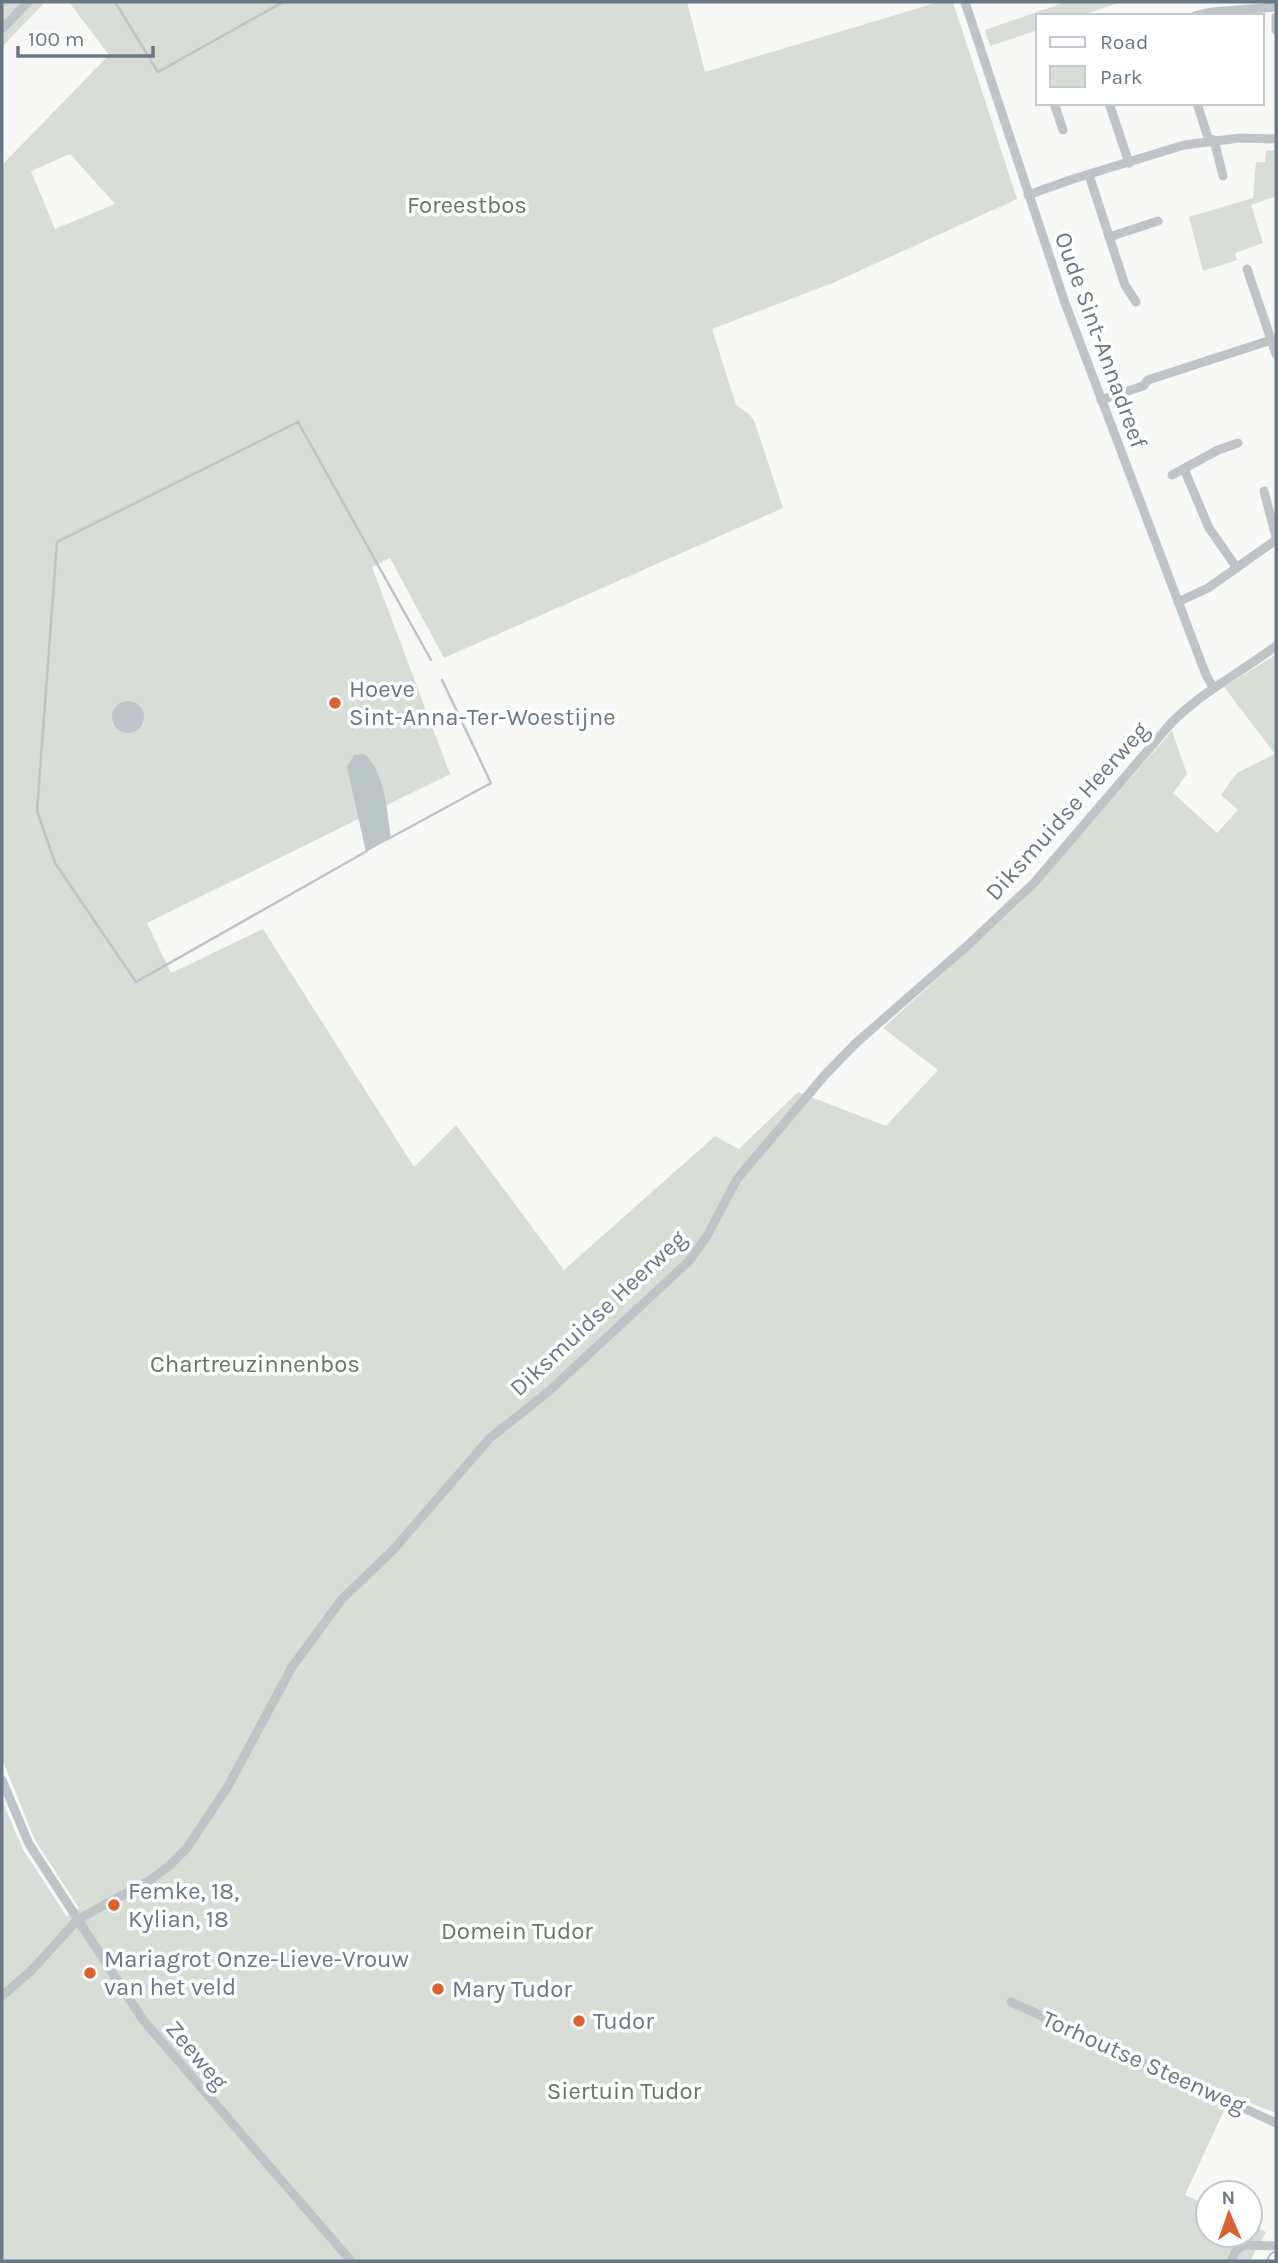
<svg xmlns="http://www.w3.org/2000/svg" width="1278" height="2263" font-family="Karla,sans-serif">
<style>
.green{fill:#d8ddd5;fill-rule:evenodd}
.water{fill:#bbc5ca}
.lines{fill:none;stroke-linecap:round;stroke-linejoin:round}
.stream{stroke:#bbc5ca;stroke-width:2.5}
.primary-casing{stroke:#b3b8bc;stroke-width:18}
.minor{stroke:#bfc4c8;stroke-width:9}
.primary{stroke:#fff;stroke-width:14}
.poi-dot{fill:#dd6031;stroke:#fff;stroke-width:2.5}
.labels{text-anchor:middle;stroke-width:7;stroke-linejoin:round;paint-order:stroke}
.park-label{font-size:24px;fill:#667863;stroke:#fff}
.street-label{font-size:24px;fill:#697886;stroke:#fff}
.poi-label{font-size:24px;fill:#697886;stroke:#fff;text-anchor:start}
</style>
<rect width="100%" height="100%" fill="#f8f8f6"/>
<g class="green">
<polygon points="2,2 45,2 2,47"/>
<path d="M69,2H687L705,72L939,2H953L1017,199L835,282L712,329L736,405L750,415L755,423L783,508L444,658L390,558L372,567L450,774L147,923L171,973L263,929L414,1167L456,1125L564,1270L715,1136L739,1149L798,1092L886,1126L938,1070L883,1028L1019,904L1172,731L1187,774L1173,793L1217,833L1238,810L1221,795L1237,773L1275,754L1224,687L1275,655L1276,2113L1231,2095L1185,2195L1208,2205V2235H1250V2224L1266,2232L1250,2261H2V1800L22,1848L67,1917L79,1908L35,1840L2,1759V165L109,55ZM70,154L115,204L55,229L31,171Z"/>
<polygon points="1066,2 1121,2 1080,16 1038,16 1038,30 990,46 985,30"/>
<polygon points="1276,150 1276,196 1251,205 1263,243 1235,253 1237,260 1203,271 1189,217 1253,198 1256,162 1265,162 1266,151"/>
</g>
<g class="water">
<circle cx="128" cy="717" r="16"/>
<path d="M364,754C385,771 387,811 391,838L366,852L347,767L354,755Z"/>
</g>
<g class="lines">
<g class="stream">
<polyline points="115,2 158,72 283,2"/>
<polyline points="388,839 491,783 442,680"/>
<polyline points="367,851 136,982 55,863 37,811 57,542 298,422 431,660"/>
</g>
<g class="primary-casing">
<polyline id="primary" points="1276,2261 1276,2260"/>
</g>
<g class="minor">
<polyline points="965,2 1065,303 1206,675 1213,687"/>
<polyline points="1195,16 1212,12 1276,7"/>
<polyline points="1276,17 1276,30"/>
<polyline points="2,29 28,2"/>
<polyline points="1054,103 1063,130"/>
<polyline points="1109,103 1129,163"/>
<polyline points="1197,103 1208,138 1214,140 1223,176"/>
<polyline points="1089,175 1125,285 1136,302"/>
<polyline points="1028,195 1073,179 1184,145 1240,138 1276,139"/>
<polyline points="1109,237 1158,221"/>
<polyline points="1247,269 1276,354"/>
<polyline points="1101,400 1143,386 1148,380 1271,340"/>
<polyline points="1184,469 1209,528 1237,568"/>
<polyline points="1172,475 1218,450 1238,443"/>
<polyline points="1264,491 1276,537"/>
<polyline points="1178,602 1208,588 1276,540"/>
<polyline points="2,1780 29,1844 143,2020 351,2261"/>
<path d="M2,1996L32,1970L77,1920L150,1880L169,1866L187,1848L227,1788L292,1667L342,1599L393,1550L490,1438L548,1392L689,1261L707,1236L737,1179L824,1076L856,1043L967,946L1034,883L1172,722C1206,689 1240,673 1276,646"/>
<polyline points="1011,2002 1276,2123"/>
<polyline points="1231,2261 1236,2251 1243,2245 1276,2246"/>
</g>
<use href="#primary" class="primary"/>
</g>
<g class="poi-dot">
<circle cx="335" cy="703" r="7"/>
<circle cx="114" cy="1905" r="7"/>
<circle cx="90" cy="1973" r="7"/>
<circle cx="438" cy="1989" r="7"/>
<circle cx="579" cy="2021" r="7"/>
</g>
<g class="labels">
<g class="park-label">
<text x="467" y="213">Foreestbos</text>
<text x="255" y="1372">Chartreuzinnenbos</text>
<text x="517" y="1939">Domein Tudor</text>
<text x="624" y="2099">Siertuin Tudor</text>
</g>
<g class="street-label">
<text transform="translate(1101 340) rotate(70)" y="8">Oude Sint-Annadreef</text>
<text transform="translate(1067 811) rotate(-48)" y="8">Diksmuidse Heerweg</text>
<text transform="translate(598 1313) rotate(-43)" y="8">Diksmuidse Heerweg</text>
<text transform="translate(197 2055) rotate(50)" y="8">Zeeweg</text>
<text transform="translate(1144 2062) rotate(24)" y="8">Torhoutse Steenweg</text>
</g>
<g class="poi-label">
<text x="349" y="697">Hoeve<tspan x="349" dy="28">Sint-Anna-Ter-Woestijne</tspan></text>
<text x="128" y="1899">Femke, 18,<tspan x="128" dy="28">Kylian, 18</tspan></text>
<text x="104" y="1967">Mariagrot Onze-Lieve-Vrouw<tspan x="104" dy="28">van het veld</tspan></text>
<text x="452" y="1997">Mary Tudor</text>
<text x="593" y="2029">Tudor</text>
</g>
</g>
<rect width="1278" height="2263" fill="none" stroke="#697886" stroke-width="7"/>
<rect x="1036" y="14" width="228" height="91" fill="#ffffff" stroke="#c3c9cf" stroke-width="2"/>
<rect x="1050" y="37" width="35" height="10" fill="#ffffff" stroke="#c3c9cf" stroke-width="2"/>
<text x="1100" y="49" font-size="21" fill="#697886">Road</text>
<rect x="1050" y="66" width="35" height="21" fill="#d8ddd5" stroke="#c3c9cf" stroke-width="2"/>
<text x="1100" y="84" font-size="21" fill="#697886">Park</text>
<g transform="translate(1229 2214) rotate(358)"><circle r="33" fill="#ffffff" stroke="#c3c9cf" stroke-width="2"/>
<path d="M0-5L12 26L0 18L-12 26Z" fill="#dd6031"/>
<text y="-10" font-size="19" font-weight="bold" text-anchor="middle" fill="#697886">N</text>
</g>
<path d="M18 46v10h135v-10" fill="none" stroke="#697886" stroke-width="3.5"/>
<text x="28" y="46" font-size="21" fill="#697886" stroke="#ffffff" stroke-width="5" paint-order="stroke">100 m</text>
</svg>
